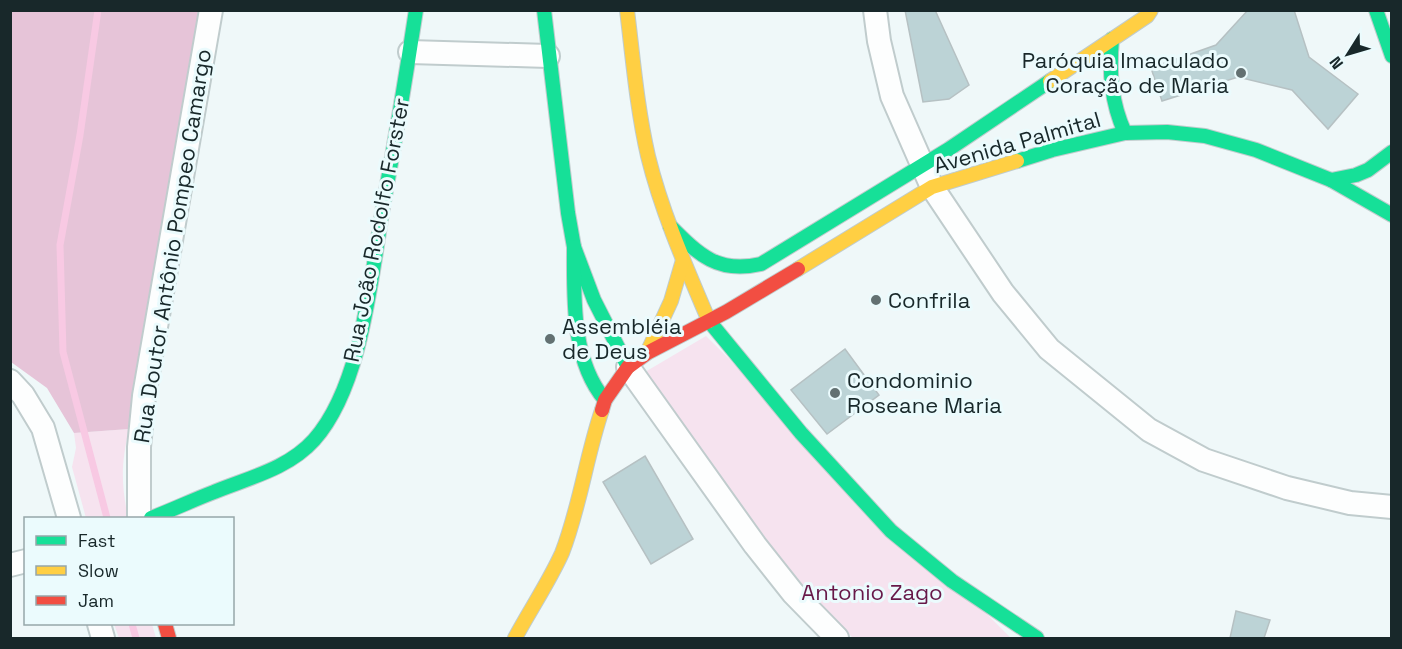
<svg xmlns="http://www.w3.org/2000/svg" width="1402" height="649" font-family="'Space Grotesk',sans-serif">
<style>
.green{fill:#f6e3ef}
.forest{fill:#e6c4d8}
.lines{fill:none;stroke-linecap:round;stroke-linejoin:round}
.stream{stroke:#f8c9e3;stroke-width:7}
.building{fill:#bcd3d6;stroke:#b6c1c3;stroke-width:1.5}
.street-casing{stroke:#c0cccd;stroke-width:26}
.fast-casing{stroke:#c0cccd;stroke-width:16}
.slow-casing{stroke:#c0cccd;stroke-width:16}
.jam-casing{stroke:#c0cccd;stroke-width:16}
.street{stroke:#fdfefe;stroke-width:22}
.fast{stroke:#16e098;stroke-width:14}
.slow{stroke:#ffcf43;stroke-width:14}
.jam{stroke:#f24e42;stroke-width:14}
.poi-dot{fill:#637172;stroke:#ebfbfd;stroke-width:2}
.labels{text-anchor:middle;stroke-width:6;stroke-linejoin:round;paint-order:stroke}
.poi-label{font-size:22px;fill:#18282a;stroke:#ebfbfd;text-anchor:start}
.street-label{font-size:22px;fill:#18282a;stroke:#ebfbfd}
.park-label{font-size:22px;fill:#671849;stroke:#ebfbfd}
</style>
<rect width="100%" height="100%" fill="#eff8f9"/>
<g class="green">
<path d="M706,336L1011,638H853C773,563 709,461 645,372Z"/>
<path d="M129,429C121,464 121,483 128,518H86L72,467L76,448L74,433Z"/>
<polygon points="114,624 152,624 156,638 119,638"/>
</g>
<polygon class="forest" points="11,11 199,11 129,429 74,433 47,388 11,362"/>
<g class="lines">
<g class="stream">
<polyline points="98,10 80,135 60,245 63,352 107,518"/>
<polyline points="132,624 136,638"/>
</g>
</g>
<g class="building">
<polygon points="905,10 935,10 969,85 949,99 923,102"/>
<polygon points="1248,10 1294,10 1309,57 1358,94 1328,129 1292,90 1238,77 1162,101 1151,68 1216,45"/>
<polygon points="845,349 879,395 827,434 791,390"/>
<polygon points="645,456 693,539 651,564 603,482"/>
<polygon points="1236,611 1270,620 1264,638 1230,638"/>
</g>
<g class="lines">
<g class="street-casing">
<g id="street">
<polyline points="875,10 879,41 892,96 932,187 1003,293 1049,349 1149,430 1204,460 1287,488 1350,503 1392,507"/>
<polyline points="410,52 548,56"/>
<polyline points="628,367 755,545 793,593 837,638"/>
<polyline points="10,381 23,395 43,428 69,518"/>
<polyline points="139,518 139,447 144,396 211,10"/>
<polyline points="10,565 26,561"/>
<polyline points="99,624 103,638"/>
</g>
</g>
<g class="fast-casing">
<g id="fast">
<polyline points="544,10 568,213 574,247 594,300 628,367"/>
<polyline points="1376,10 1392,56"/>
<path d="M1112,39C1109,73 1111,102 1125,133"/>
<polyline points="1017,161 1052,150 1125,133 1167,132 1205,136 1256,150 1331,180 1356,175 1368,170 1392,152"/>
<polyline points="1331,180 1392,215"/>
<path d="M670,226C699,255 718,274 761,264L949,149L1050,81"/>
<path d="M574,247C574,297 571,360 605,400"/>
<polyline points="709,321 801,433 891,531 952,581 1037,638"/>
<path d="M151,518C172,510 193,500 214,492C248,478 288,469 314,440C362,386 371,277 383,207C395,142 406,76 416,10"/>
</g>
</g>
<g class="slow-casing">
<g id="slow">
<path d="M627,10C633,59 637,108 648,156C662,213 686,267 709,321"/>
<polyline points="1050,81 1147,16 1151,10"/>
<polyline points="798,269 932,187 1017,161"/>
<polyline points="647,353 671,301 683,260"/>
<path d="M515,638C530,610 549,582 562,553C580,507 586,457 602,410"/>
</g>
</g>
<g class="jam-casing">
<g id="jam">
<polyline points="602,410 605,400 628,367 647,353 726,312 798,269"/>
<polyline points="165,624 169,638"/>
</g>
</g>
<use href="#street" class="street"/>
<use href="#fast" class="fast"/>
<use href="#slow" class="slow"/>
<use href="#jam" class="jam"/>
</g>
<g class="poi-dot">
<circle cx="1241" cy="73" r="6"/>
<circle cx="876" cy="300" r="6"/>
<circle cx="550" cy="339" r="6"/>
<circle cx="835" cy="393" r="6"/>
</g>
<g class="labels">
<g class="poi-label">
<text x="1229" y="68" text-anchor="end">Paróquia Imaculado<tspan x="1229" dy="25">Coração de Maria</tspan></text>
<text x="888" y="308">Confrila</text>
<text x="562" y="334">Assembléia<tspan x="562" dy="25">de Deus</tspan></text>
<text x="847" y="388">Condominio<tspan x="847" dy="25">Roseane Maria</tspan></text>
</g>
<g class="street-label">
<text transform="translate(1017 142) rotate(-16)" y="8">Avenida Palmital</text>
<text transform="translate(376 230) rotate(-79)" y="8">Rua João Rodolfo Forster</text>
<text transform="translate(172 246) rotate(-81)" y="8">Rua Doutor Antônio Pompeo Camargo</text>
</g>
<g class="park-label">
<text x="872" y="600">Antonio Zago</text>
</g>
</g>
<rect width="1402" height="649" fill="none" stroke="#18282a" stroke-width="24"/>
<rect x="24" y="517" width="210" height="108" fill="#ebfbfd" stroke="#97a7a9" stroke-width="1.5"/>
<rect x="36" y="536" width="30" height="9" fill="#16e098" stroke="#97a7a9" stroke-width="1.5"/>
<text x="78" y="547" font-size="18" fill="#18282a">Fast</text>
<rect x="36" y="566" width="30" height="9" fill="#ffcf43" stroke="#97a7a9" stroke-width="1.5"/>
<text x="78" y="577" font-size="18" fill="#18282a">Slow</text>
<rect x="36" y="596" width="30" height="9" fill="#f24e42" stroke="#97a7a9" stroke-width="1.5"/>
<text x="78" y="607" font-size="18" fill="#18282a">Jam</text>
<g transform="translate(1348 54) rotate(233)" stroke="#ebfbfd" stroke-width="4.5" paint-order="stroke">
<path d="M0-4.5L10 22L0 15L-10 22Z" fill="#18282a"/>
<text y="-9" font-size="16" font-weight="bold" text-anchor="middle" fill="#18282a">N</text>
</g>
</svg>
